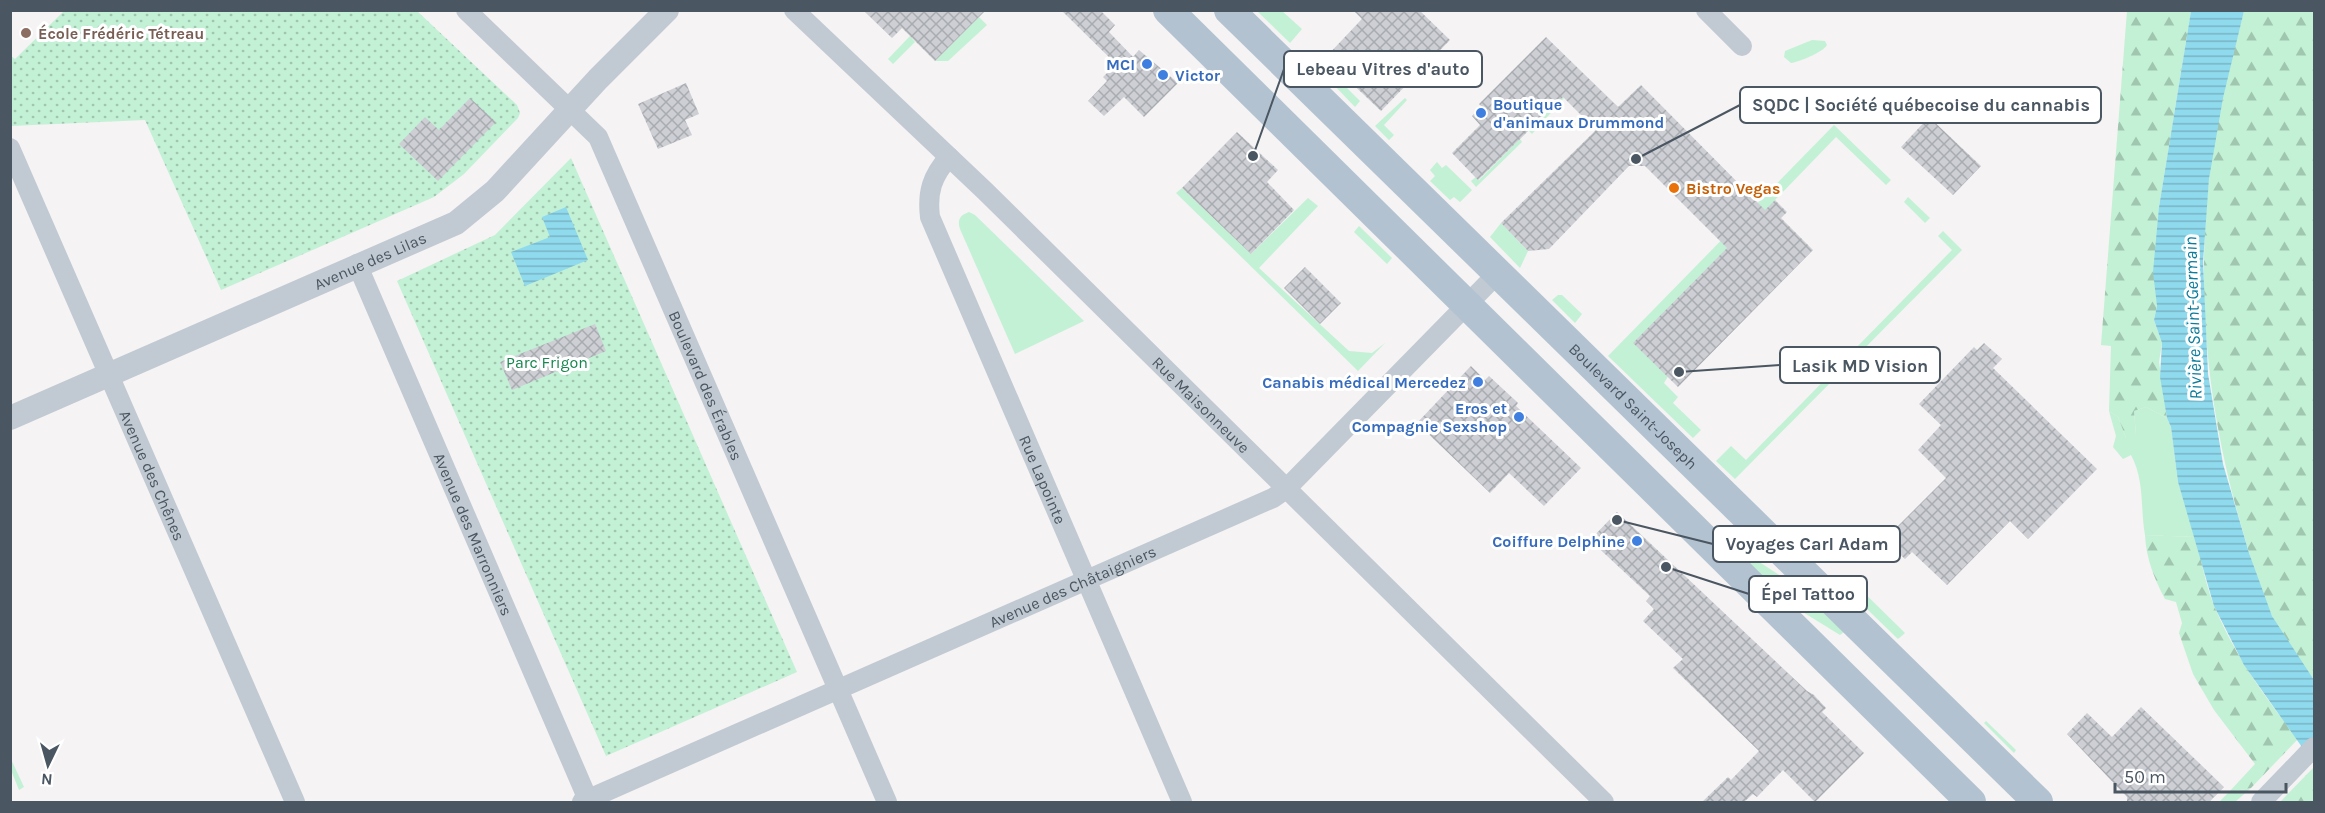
<svg xmlns="http://www.w3.org/2000/svg" width="2325" height="813" font-family="Karla,sans-serif">
<style>
.grass{fill:#c3f1d5}
.forest{fill:url(#forest-firs)}
.park{fill:url(#park-dots)}
.water{fill:url(#water-rules)}
.building{fill:url(#building-cross-hatch)}
.lines{fill:none;stroke-linecap:round;stroke-linejoin:round}
.minor{stroke:#c1cad2;stroke-width:20}
.tertiary{stroke:#c1cad2;stroke-width:24}
.primary{stroke:#b3c2d1;stroke-width:30}
.education-dot{fill:#8d6e63;stroke:#fff;stroke-width:2}
.shop-dot{fill:#3f7fe0;stroke:#fff;stroke-width:2}
.food-dot{fill:#e8710a;stroke:#fff;stroke-width:2}
.labels{text-anchor:middle;stroke-width:6;stroke-linejoin:round;paint-order:stroke}
.education-label{font-size:16px;font-weight:bold;fill:#785e54;stroke:#fff;text-anchor:start}
.shop-label{font-size:16px;font-weight:bold;fill:#366cbe;stroke:#fff;text-anchor:end}
.food-label{font-size:16px;font-weight:bold;fill:#c56008;stroke:#fff;text-anchor:start}
.street-label{font-size:16px;fill:#4a5661;stroke:#fff}
.park-label{font-size:16px;fill:#17864f;stroke:#fff}
.water-label{font-size:18px;font-style:italic;fill:#0c7c9b;stroke:#fff}
.leader{fill:none;stroke:#4a5661;stroke-width:2}
.callout-dot{fill:#4a5661;stroke:#fff;stroke-width:2}
.callout{fill:#fff;stroke:#4a5661;stroke-width:2}
.callout-label{font-size:18px;text-anchor:middle;font-weight:bold;fill:#4a5661}
</style>
<defs>
<pattern id="forest-firs" width="22" height="20" patternUnits="userSpaceOnUse" patternTransform="scale(1.5)"><rect width="22" height="20" fill="#c3f1d5"/><path d="M5 1l3.5 6h-7zM16 11l3.5 6h-7z" fill="#a0c6b0"/></pattern>
<pattern id="park-dots" width="8" height="8" patternUnits="userSpaceOnUse" patternTransform="scale(1.5)"><rect width="8" height="8" fill="#c3f1d5"/><path d="M2 2h.1M6 6h.1" fill="none" stroke="#a0c6b0" stroke-width="1.8" stroke-linecap="round"/></pattern>
<pattern id="water-rules" width="6" height="5" patternUnits="userSpaceOnUse" patternTransform="scale(1.5)"><rect width="6" height="5" fill="#90daee"/><path d="M0 2.5h6" fill="none" stroke="#78b4c4"/></pattern>
<pattern id="building-cross-hatch" width="8" height="8" patternUnits="userSpaceOnUse" patternTransform="scale(1.5)"><rect width="8" height="8" fill="#cdcfd5"/><path d="M0 0l8 8M0 8l8-8" fill="none" stroke="#a8abb0"/></pattern>
</defs>
<rect width="100%" height="100%" fill="#f5f3f3"/>
<g class="grass">
<polygon points="1257,11 1282,11 1302,29 1290,43"/>
<polygon points="979,17 987,25 948,61 935,61"/>
<polygon points="910,36 915,42 893,64 888,59"/>
<path d="M1812,40L1825,41L1827,45C1823,52 1799,62 1791,63L1784,57L1785,51Z"/>
<polygon points="1336,77 1360,101 1355,107 1331,82"/>
<polygon points="1563,96 1564,98 1532,134 1529,131"/>
<polygon points="1405,98 1407,100 1384,125 1394,135 1389,140 1375,126"/>
<polygon points="1834,125 1891,180 1886,185 1836,137 1775,200 1664,383 1678,397 1673,403 1701,430 1693,438 1608,356"/>
<polygon points="1520,139 1522,142 1476,187 1471,181 1476,177 1479,180"/>
<polygon points="1437,162 1442,168 1446,165 1472,190 1460,202 1454,197 1450,200 1430,181 1435,176 1430,170"/>
<polygon points="1182,188 1251,254 1308,198 1318,206 1259,268 1349,351 1372,353 1385,343 1358,371 1176,193"/>
<polygon points="1908,197 1930,218 1925,223 1904,202"/>
<path d="M969,212L975,215L1084,321L1015,354L960,229C957,220 960,215 969,212Z"/>
<polygon points="1501,223 1528,251 1520,268 1490,237"/>
<polygon points="1359,226 1392,258 1387,264 1354,232"/>
<polygon points="1943,231 1962,250 1735,479 1716,461 1731,446 1746,460 1952,250 1938,236"/>
<polygon points="1558,295 1562,295 1582,314 1575,323 1552,300"/>
<path d="M2146,407L2167,418L2171,427L2178,482L2195,537L2145,535C2140,507 2145,481 2131,455L2123,459L2113,447L2116,436L2109,411L2118,417L2126,438L2136,435L2134,411Z"/>
<polygon points="1750,556 1793,584 1844,632 1840,635 1793,606 1745,561"/>
<polygon points="1838,581 1852,581 1905,633 1898,639"/>
<polygon points="1986,721 2016,750 2014,753 1984,723"/>
<polygon points="10,757 24,787 19,790 11,770"/>
<polygon points="2251,788 2235,802 2219,802 2229,792"/>
</g>
<g class="forest">
<polygon points="2127,11 2191,11 2159,207 2157,306 2154,320 2162,343 2159,362 2167,418 2146,407 2134,411 2136,435 2132,441 2126,438 2118,417 2109,411 2111,346 2101,345"/>
<path d="M2244,11H2314V680C2300,660 2283,639 2272,616C2258,588 2250,555 2241,525C2208,411 2196,298 2209,180C2215,122 2230,66 2244,11Z"/>
<path d="M2145,535L2195,537C2201,558 2205,582 2213,603C2233,653 2265,698 2298,739L2251,788L2229,792L2255,764L2214,710L2193,674L2179,633L2182,623L2176,602L2165,599C2154,578 2146,558 2145,535Z"/>
<polygon points="2314,767 2314,802 2280,802"/>
</g>
<g class="park">
<polygon points="64,11 417,11 517,105 520,113 518,118 464,174 434,197 221,290 145,120 11,126 10,55 15,59"/>
<polygon points="571,158 797,672 606,756 397,281 495,235"/>
</g>
<g class="water">
<polygon points="2191,11 2244,11 2223,98 2209,179 2203,262 2208,374 2223,464 2249,553 2272,616 2314,680 2314,764 2244,665 2214,606 2178,482 2171,427 2167,418 2160,377 2162,343 2154,320 2157,306 2153,272 2159,207"/>
<polygon points="566,207 588,260 525,286 511,252 550,237 542,217"/>
</g>
<g class="building">
<polygon points="863,10 986,10 935,61 902,28 892,38"/>
<polygon points="1061,10 1100,10 1115,25 1109,32 1133,57 1139,50 1178,83 1144,117 1124,97 1104,116 1088,101 1107,81 1103,77 1116,64"/>
<polygon points="1353,10 1419,10 1450,40 1381,111 1325,58 1362,19"/>
<polygon points="1546,37 1618,107 1641,85 1765,210 1775,200 1787,212 1781,218 1813,250 1678,387 1633,343 1727,248 1645,166 1629,166 1549,249 1528,251 1501,223 1596,130 1563,97 1478,180 1452,153 1480,125 1472,116 1481,106 1479,104"/>
<polygon points="686,83 699,114 685,120 692,135 658,149 638,104"/>
<polygon points="470,98 496,122 438,181 399,144 425,117 439,130"/>
<polygon points="1929,117 1981,166 1953,195 1901,147"/>
<polygon points="1237,132 1278,170 1267,182 1294,210 1251,254 1182,188"/>
<polygon points="1305,267 1341,303 1320,324 1284,288"/>
<polygon points="595,324 606,351 512,390 500,362"/>
<polygon points="1984,343 2002,359 1993,368 2097,469 2028,539 2010,521 1947,585 1912,552 1905,559 1891,546 1899,538 1892,532 1946,478 1918,450 1941,425 1919,404 1974,347 1977,350"/>
<polygon points="1471,366 1485,380 1489,376 1518,403 1516,406 1581,468 1544,506 1509,473 1490,493 1417,423"/>
<polygon points="1617,512 1807,691 1814,695 1826,708 1822,712 1864,753 1815,802 1783,770 1757,797 1753,794 1744,802 1702,802 1728,777 1731,780 1759,751 1673,668 1683,659 1643,621 1654,609 1646,601 1650,596 1590,540"/>
<polygon points="2141,707 2224,787 2209,802 2127,802 2127,797 2067,734 2087,713 2112,737"/>
</g>
<g class="lines">
<g class="minor">
<path id="s1" d="M466,10L598,137L887,802"/>
<path id="s2" d="M794,10L985,191L1604,802"/>
<polyline points="1706,10 1742,46"/>
<path id="s3" d="M10,148L295,802"/>
<path id="s4" d="M949,157C932,176 927,192 930,217L1182,802"/>
<path id="s5" d="M357,264L589,802"/>
<path id="s6" d="M582,802L1273,498L1286,489L1497,274"/>
<polyline points="2261,802 2314,747"/>
</g>
<path class="tertiary" id="s7" d="M10,418L456,223L495,191L598,79L667,10"/>
<g class="primary">
<polyline points="1168,10 1971,802"/>
<path id="s8" d="M1229,10L2038,802"/>
</g>
</g>
<circle class="education-dot" cx="26" cy="33" r="6"/>
<g class="shop-dot">
<circle cx="1147" cy="64" r="6"/>
<circle cx="1163" cy="75" r="6"/>
<circle cx="1481" cy="113" r="6"/>
<circle cx="1478" cy="382" r="6"/>
<circle cx="1519" cy="417" r="6"/>
<circle cx="1637" cy="541" r="6"/>
</g>
<circle class="food-dot" cx="1674" cy="188" r="6"/>
<g class="labels">
<g class="education-label">
<text x="38" y="39">École Frédéric Tétreau</text>
</g>
<g class="shop-label">
<text x="1135" y="70">MCI</text>
<text x="1175" y="81" text-anchor="start">Victor</text>
<text x="1493" y="110" text-anchor="start">Boutique<tspan x="1493" dy="18">d'animaux Drummond</tspan></text>
<text x="1466" y="388">Canabis médical Mercedez</text>
<text x="1507" y="414">Eros et<tspan x="1507" dy="18">Compagnie Sexshop</tspan></text>
<text x="1625" y="547">Coiffure Delphine</text>
</g>
<g class="food-label">
<text x="1686" y="194">Bistro Vegas</text>
</g>
<g class="street-label">
<text dy="6" stroke="none"><textPath href="#s7" startOffset="393">Avenue des Lilas</textPath></text>
<text dy="6" stroke="none"><textPath href="#s1" startOffset="454">Boulevard des Érables</textPath></text>
<text dy="6" stroke="none"><textPath href="#s2" startOffset="567">Rue Maisonneuve</textPath></text>
<text dy="6" stroke="none"><textPath href="#s8" startOffset="566">Boulevard Saint-Joseph</textPath></text>
<text dy="6" stroke="none"><textPath href="#s3" startOffset="357">Avenue des Chênes</textPath></text>
<text dy="6" stroke="none"><textPath href="#s4" startOffset="351">Rue Lapointe</textPath></text>
<text dy="6" stroke="none"><textPath href="#s5" startOffset="294">Avenue des Marronniers</textPath></text>
<text dy="6" stroke="none"><textPath href="#s6" startOffset="536">Avenue des Châtaigniers</textPath></text>
</g>
<g class="park-label">
<text x="547" y="368">Parc Frigon</text>
</g>
<g class="water-label">
<text transform="translate(2193 318) rotate(-92)" y="6">Rivière Saint-Germain</text>
</g>
</g>
<path class="leader" d="M1253 156L1284 69M1636 159L1740 105M1679 372L1780 365M1617 520L1713 544M1666 567L1749 594"/>
<g class="callout-dot">
<circle cx="1253" cy="156" r="6"/>
<circle cx="1636" cy="159" r="6"/>
<circle cx="1679" cy="372" r="6"/>
<circle cx="1617" cy="520" r="6"/>
<circle cx="1666" cy="567" r="6"/>
</g>
<g class="callout">
<rect x="1284" y="51" width="198" height="36" rx="6"/>
<rect x="1740" y="87" width="361" height="36" rx="6"/>
<rect x="1780" y="347" width="160" height="36" rx="6"/>
<rect x="1713" y="526" width="187" height="36" rx="6"/>
<rect x="1749" y="576" width="118" height="36" rx="6"/>
</g>
<g class="callout-label">
<text x="1383" y="75">Lebeau Vitres d'auto</text>
<text x="1921" y="111">SQDC | Société québecoise du cannabis</text>
<text x="1860" y="372">Lasik MD Vision</text>
<text x="1807" y="550">Voyages Carl Adam</text>
<text x="1808" y="600">Épel Tattoo</text>
</g>
<rect width="2325" height="813" fill="none" stroke="#4a5661" stroke-width="24"/>
<g transform="translate(48 765) rotate(185)" stroke="#ffffff" stroke-width="4.5" paint-order="stroke">
<path d="M0-4.5L10 22L0 15L-10 22Z" fill="#4a5661"/>
<text y="-9" font-size="16" font-weight="bold" text-anchor="middle" fill="#4a5661">N</text>
</g>
<path d="M2115 783v9h171v-9" fill="none" stroke="#4a5661" stroke-width="3"/>
<text x="2124" y="783" font-size="18" fill="#4a5661" stroke="#ffffff" stroke-width="4.5" paint-order="stroke">50 m</text>
</svg>
